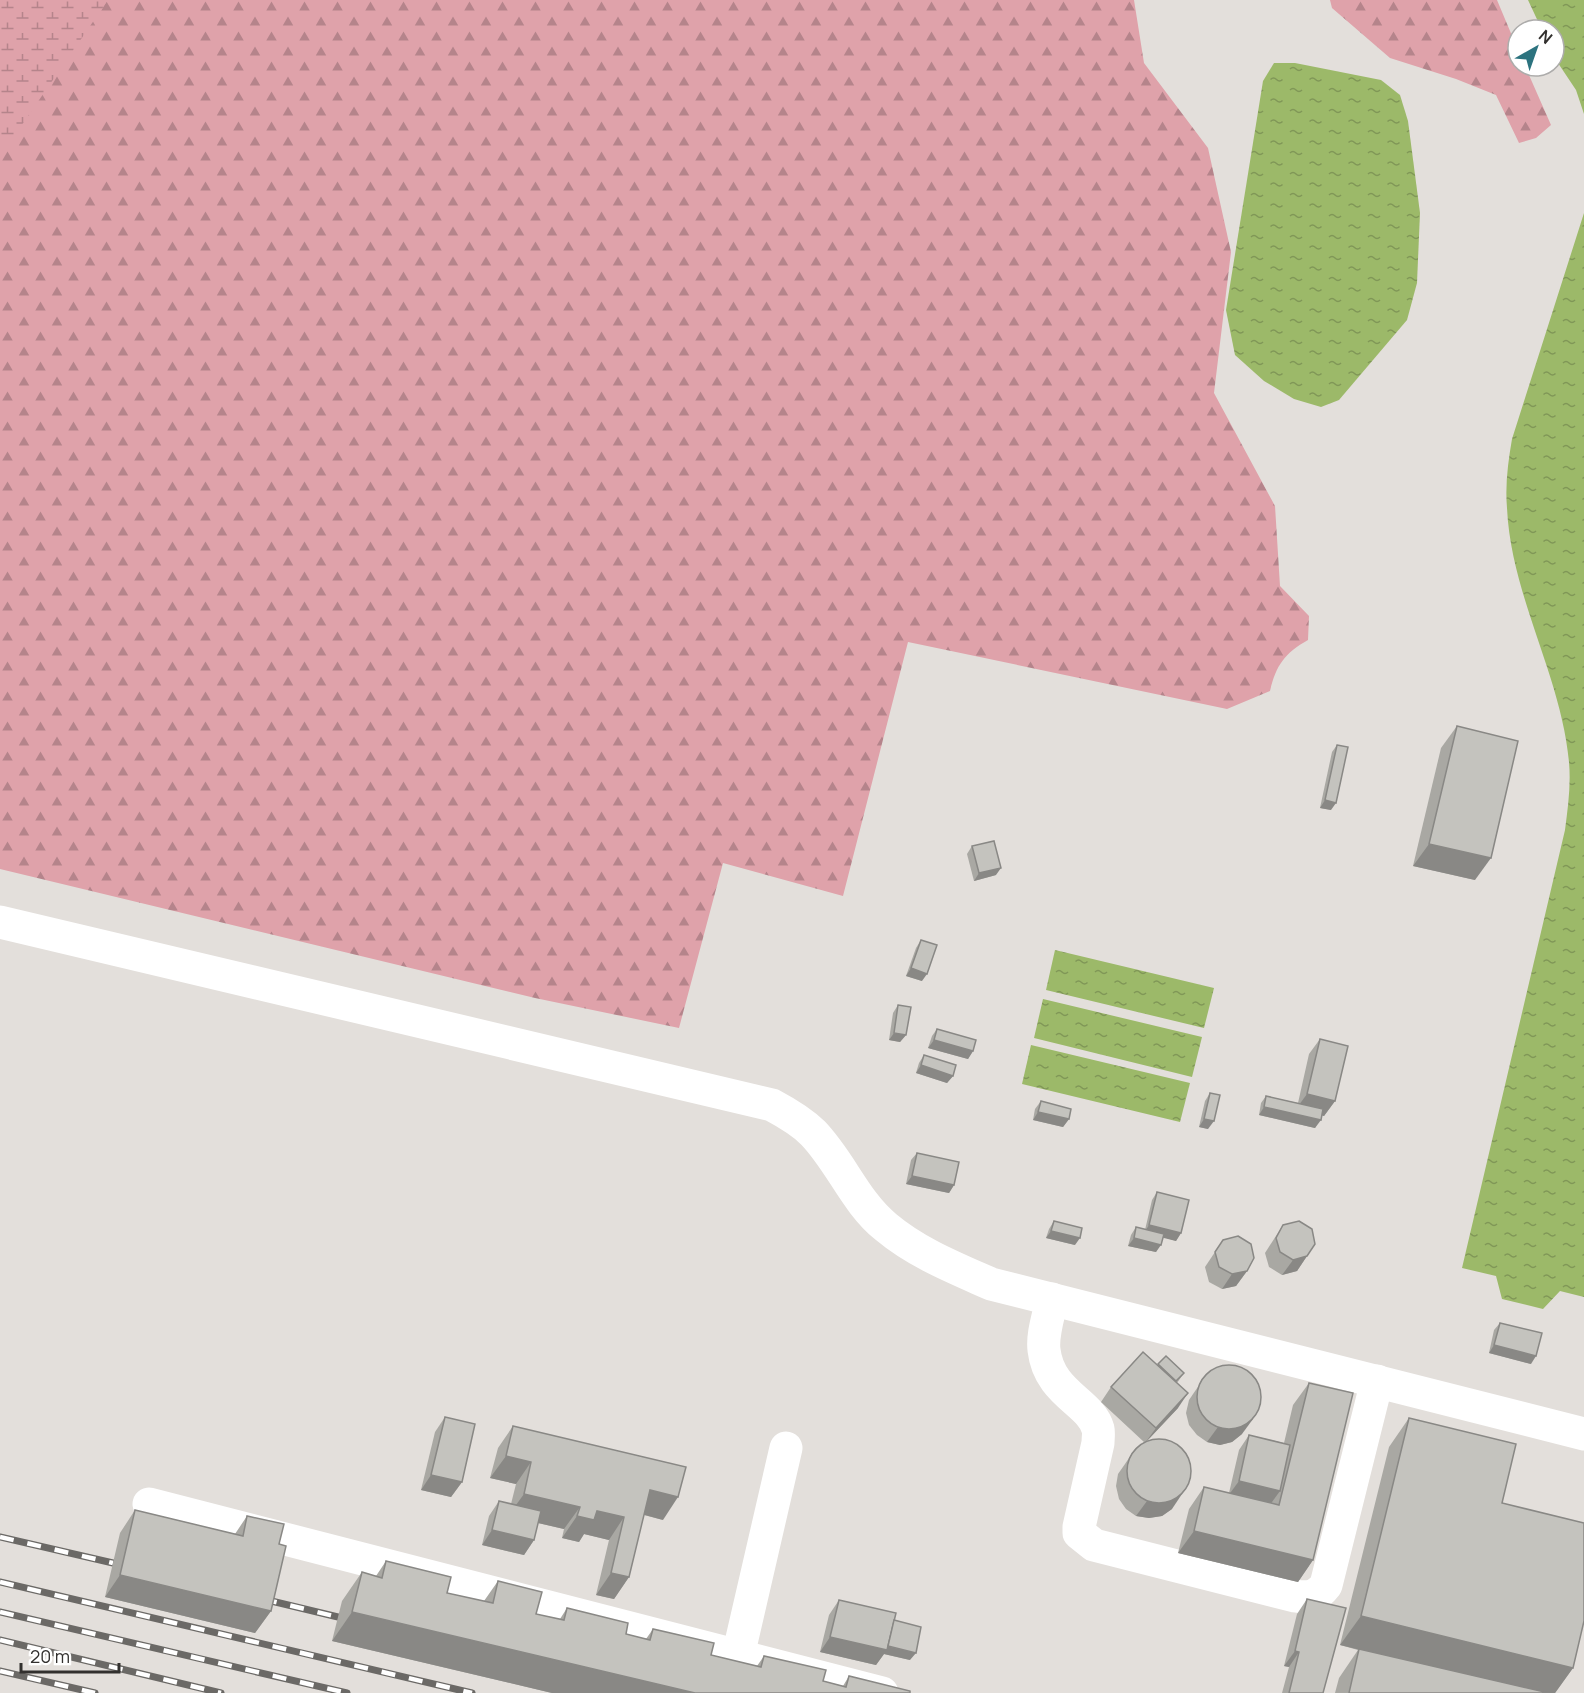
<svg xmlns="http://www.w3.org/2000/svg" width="1584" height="1693" font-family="Manrope,sans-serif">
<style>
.forest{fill:url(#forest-firs)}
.wetland{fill:url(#wetland-marsh)}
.water{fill:url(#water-ripples)}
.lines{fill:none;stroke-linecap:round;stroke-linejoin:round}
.minor{stroke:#fff;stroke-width:33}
.rail-casing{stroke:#6b6966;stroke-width:7}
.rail{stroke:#fff;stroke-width:4.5;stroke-dasharray:14;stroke-linecap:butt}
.wall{fill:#a9a8a3}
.shaded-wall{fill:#898885}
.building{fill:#c4c3be;stroke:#898885;stroke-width:1.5}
</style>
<defs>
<pattern id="forest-firs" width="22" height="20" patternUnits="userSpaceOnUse" patternTransform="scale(1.5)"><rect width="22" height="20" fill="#dfa2aa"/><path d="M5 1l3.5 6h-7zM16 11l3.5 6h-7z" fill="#b5848b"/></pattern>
<pattern id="wetland-marsh" width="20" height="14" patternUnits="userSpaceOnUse" patternTransform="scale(1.5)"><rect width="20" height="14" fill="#dfa2aa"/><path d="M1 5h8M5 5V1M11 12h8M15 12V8" fill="none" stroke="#b5848b"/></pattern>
<pattern id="water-ripples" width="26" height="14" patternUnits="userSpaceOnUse" patternTransform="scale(1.5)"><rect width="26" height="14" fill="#9cb969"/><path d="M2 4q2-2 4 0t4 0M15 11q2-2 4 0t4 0" fill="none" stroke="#809757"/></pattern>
</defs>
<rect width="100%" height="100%" fill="#e3dfdb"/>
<g class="forest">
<path d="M0,0H1134L1144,63L1208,148L1231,252L1214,393L1275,506L1280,586L1309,616L1308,640C1285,653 1276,665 1270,691L1227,709L908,642L843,896L723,863L679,1028L535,998L0,869Z"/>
<polygon points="1330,0 1497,0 1518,50 1518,66 1525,66 1551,125 1536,138 1519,143 1496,95 1456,79 1390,58 1332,8"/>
</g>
<polygon class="wetland" points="0,0 108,0 8,145 0,149"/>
<g class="water">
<polygon points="1528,0 1584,0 1584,114 1576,90 1554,57 1554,30 1542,30"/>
<polygon points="1274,63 1295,63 1381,80 1400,95 1408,121 1420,213 1417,283 1407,320 1339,400 1321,407 1294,399 1264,381 1235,355 1226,310 1263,81"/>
<path d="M1584,213V1297L1560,1291L1543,1309L1502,1299L1496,1276L1462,1268L1565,830C1568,807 1571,785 1569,762C1561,675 1511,596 1507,508C1505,485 1508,462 1512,439Z"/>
<polygon points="1055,950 1214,988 1204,1028 1046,990"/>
<polygon points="1043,999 1202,1037 1192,1077 1034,1038"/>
<polygon points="1031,1045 1190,1083 1180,1122 1022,1084"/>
</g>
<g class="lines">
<g class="minor">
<path d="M0,922L772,1105C787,1113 801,1121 813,1133C841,1162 855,1202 886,1227C917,1253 955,1268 991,1284L1584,1434"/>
<path d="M1052,1299C1049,1315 1042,1334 1044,1350C1049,1394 1091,1402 1098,1429C1099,1433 1098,1439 1098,1443L1079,1527V1533L1094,1545L1295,1596C1309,1598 1317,1597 1326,1585L1377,1381"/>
<polyline points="149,1504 882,1693"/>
<polyline points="738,1656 786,1448"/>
</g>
<g class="rail-casing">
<g id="rail">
<polyline points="0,1537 113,1563"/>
<polyline points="0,1582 472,1693"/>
<polyline points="263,1599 338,1617"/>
<polyline points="0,1612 347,1693"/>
<polyline points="0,1640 221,1693"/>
<polyline points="0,1671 95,1693"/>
</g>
</g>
<use href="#rail" class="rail"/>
</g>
<g class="wall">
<polygon points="1457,726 1475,880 1413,866 1441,748"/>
<polygon points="1337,745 1331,810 1320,808 1332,752"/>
<polygon points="972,846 996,875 974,881 967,854"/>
<polygon points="921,940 922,981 906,976 916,948"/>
<polygon points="898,1005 906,1035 900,1042 889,1040 893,1013"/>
<polygon points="937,1029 973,1051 968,1059 928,1048 932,1036"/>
<polygon points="1320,1039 1335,1101 1324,1116 1322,1115 1315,1128 1259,1115 1261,1103 1266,1096 1298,1103 1309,1054"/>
<polygon points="924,1055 953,1076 947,1083 916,1073 919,1063"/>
<polygon points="1210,1093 1208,1129 1199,1127 1205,1101"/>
<polygon points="1041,1101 1069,1119 1063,1127 1033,1120 1035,1109"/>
<polygon points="917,1153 954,1185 949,1193 906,1184 911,1160"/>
<polygon points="1157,1192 1181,1233 1176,1241 1163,1237 1156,1252 1128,1246 1131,1235 1136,1227 1145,1230 1152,1200"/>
<polygon points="1054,1221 1075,1245 1046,1238 1049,1229"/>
<polygon points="1283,1225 1307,1256 1297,1271 1282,1275 1269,1267 1265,1253"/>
<polygon points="1223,1240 1247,1271 1236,1286 1222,1289 1209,1282 1205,1267"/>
<polygon points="1500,1323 1531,1364 1489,1353 1494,1330"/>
<polygon points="1166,1356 1184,1373 1177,1383 1178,1408 1147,1441 1172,1509 1162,1516 1149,1518 1136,1516 1126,1509 1119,1499 1116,1486 1118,1474 1125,1464 1135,1449 1144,1442 1101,1402 1111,1387 1158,1365"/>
<polygon points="1206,1375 1242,1434 1232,1442 1220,1445 1207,1442 1197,1435 1189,1425 1186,1413 1189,1400"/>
<polygon points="1309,1383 1313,1560 1298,1582 1178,1553 1189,1509 1204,1487 1229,1493 1239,1450 1249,1435 1284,1443 1293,1405"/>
<polygon points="445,1417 462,1482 451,1497 421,1490 435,1432"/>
<polygon points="1409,1418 1502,1503 1573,1668 1555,1693 1335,1693 1339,1678 1358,1650 1340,1645 1389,1447"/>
<polygon points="513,1426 663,1520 644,1515 629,1577 614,1599 596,1595 609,1540 584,1534 579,1542 562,1538 564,1529 538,1523 534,1540 524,1555 482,1545 489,1516 499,1501 511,1504 516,1484 490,1478 498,1448"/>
<polygon points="135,1510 235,1534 247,1516 279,1544 271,1611 255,1633 105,1597 120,1533"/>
<polygon points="386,1561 447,1593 484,1601 498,1581 536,1614 560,1619 567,1608 626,1634 646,1639 653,1629 711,1655 757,1666 764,1656 823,1681 843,1686 849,1676 910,1693 552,1693 332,1641 342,1601 362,1572 376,1576"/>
<polygon points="1307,1599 1323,1693 1282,1693 1289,1667 1284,1666 1297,1614"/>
<polygon points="839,1600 894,1620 910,1660 884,1654 876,1665 820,1652 829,1615"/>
</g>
<g class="shaded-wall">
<polygon points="1325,800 1336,803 1331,810 1320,808"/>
<polygon points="1429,844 1491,858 1475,880 1413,866"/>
<polygon points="1001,868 996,875 974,881 979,873"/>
<polygon points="911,968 927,974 922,981 906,976"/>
<polygon points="894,1033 906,1035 900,1042 889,1040"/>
<polygon points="934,1040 973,1051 968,1059 928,1048"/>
<polygon points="921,1065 953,1076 947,1083 916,1073"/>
<polygon points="1307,1094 1335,1101 1324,1116 1296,1109"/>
<polygon points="1264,1107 1321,1120 1315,1128 1259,1115"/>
<polygon points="1038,1112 1069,1119 1063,1127 1033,1120"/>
<polygon points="1204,1119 1214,1121 1208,1129 1199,1127"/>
<polygon points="912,1176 954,1185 949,1193 906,1184"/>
<polygon points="1149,1225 1181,1233 1176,1241 1144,1233"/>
<polygon points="1051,1231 1080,1238 1075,1245 1046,1238"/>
<polygon points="1134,1238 1161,1245 1156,1252 1128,1246"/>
<polygon points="1307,1256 1297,1271 1282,1275 1293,1260"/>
<polygon points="1247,1271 1236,1286 1222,1289 1232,1274"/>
<polygon points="1494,1345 1536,1356 1531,1364 1489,1353"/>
<polygon points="1188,1393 1178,1408 1145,1443 1156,1428"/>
<polygon points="1253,1419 1242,1434 1232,1442 1220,1445 1207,1442 1218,1427"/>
<polygon points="506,1456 531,1462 516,1484 490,1478"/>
<polygon points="431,1475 462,1482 451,1497 421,1490"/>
<polygon points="1239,1481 1280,1491 1269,1506 1228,1496"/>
<polygon points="650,1490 678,1497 663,1520 634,1512"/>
<polygon points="524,1494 580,1507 564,1529 508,1516"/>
<polygon points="1182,1494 1172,1509 1162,1516 1149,1518 1136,1516 1147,1501"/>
<polygon points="597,1511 624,1517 609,1540 584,1534 579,1542 562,1538 577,1516"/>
<polygon points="492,1530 534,1540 524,1555 482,1545"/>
<polygon points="1194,1531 1313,1560 1298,1582 1178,1553"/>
<polygon points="611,1573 629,1577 614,1599 596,1595"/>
<polygon points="120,1575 271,1611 255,1633 105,1597"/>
<polygon points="352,1612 695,1693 552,1693 332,1641"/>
<polygon points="1361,1616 1573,1668 1555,1693 1536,1693 1340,1645"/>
<polygon points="830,1637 886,1646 916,1653 910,1660 884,1654 876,1665 820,1652"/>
<polygon points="1295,1651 1299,1652 1289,1667 1284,1666"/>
</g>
<g class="building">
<polygon points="1457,726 1518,741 1491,858 1429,844"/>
<polygon points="1337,745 1348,747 1336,803 1325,800"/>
<polygon points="994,841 1001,868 979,873 972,846"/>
<polygon points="921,940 937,945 927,974 911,968"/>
<polygon points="898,1005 911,1007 906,1035 894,1033"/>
<polygon points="937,1029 976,1040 973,1051 934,1040"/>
<polygon points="1320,1039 1348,1046 1335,1101 1307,1094"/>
<polygon points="924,1055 956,1065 953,1076 921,1065"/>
<polygon points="1210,1093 1220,1095 1214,1121 1204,1119"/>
<polygon points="1266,1096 1323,1109 1321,1120 1264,1107"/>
<polygon points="1041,1101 1071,1109 1069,1119 1038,1112"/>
<polygon points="917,1153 959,1162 954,1185 912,1176"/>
<polygon points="1157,1192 1189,1200 1181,1233 1149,1225"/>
<polygon points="1054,1221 1082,1228 1080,1238 1051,1231"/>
<polygon points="1299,1221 1312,1229 1315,1244 1307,1256 1293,1260 1280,1252 1276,1238 1283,1225"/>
<polygon points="1136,1227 1164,1234 1161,1245 1134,1238"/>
<polygon points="1238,1236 1251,1244 1254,1258 1247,1271 1232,1274 1219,1267 1215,1252 1223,1240"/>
<polygon points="1500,1323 1542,1333 1536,1356 1494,1345"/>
<polygon points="1143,1352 1188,1393 1156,1428 1111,1387"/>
<polygon points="1166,1356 1184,1373 1176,1381 1158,1364"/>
<circle cx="1229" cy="1397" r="32"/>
<polygon points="1309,1383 1353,1393 1313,1560 1194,1531 1204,1487 1279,1505"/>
<polygon points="445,1417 475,1424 462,1482 431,1475"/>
<polygon points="1409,1418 1516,1444 1502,1503 1584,1523 1584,1621 1573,1668 1361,1616"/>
<polygon points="513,1426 686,1467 678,1497 650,1490 629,1577 611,1573 624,1517 597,1511 594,1520 577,1516 580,1507 524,1494 531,1462 506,1456"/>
<polygon points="1249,1435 1290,1445 1280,1491 1239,1481"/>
<circle cx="1159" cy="1471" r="32"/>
<polygon points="499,1501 541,1511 534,1540 492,1530"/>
<polygon points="135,1510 243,1536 247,1516 284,1524 279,1544 286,1546 271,1611 120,1575"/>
<polygon points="386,1561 451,1577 447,1593 493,1603 498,1581 542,1592 536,1614 564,1620 567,1608 628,1623 626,1634 650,1640 653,1629 714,1643 711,1655 761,1667 764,1656 826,1670 823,1681 846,1687 849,1676 910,1691 910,1693 695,1693 352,1612 362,1572 382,1578"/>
<polygon points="1307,1599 1346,1608 1323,1693 1289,1693 1299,1652 1295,1651"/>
<polygon points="839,1600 896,1613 887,1650 830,1637"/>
<polygon points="894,1620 921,1627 916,1653 888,1646"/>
<polygon points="1359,1649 1549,1693 1349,1693"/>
</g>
<g transform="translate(1536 48) rotate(40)"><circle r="28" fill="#ffffff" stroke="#adacab" stroke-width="1.5"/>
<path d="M0-4.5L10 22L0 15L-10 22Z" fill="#2c737f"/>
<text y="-9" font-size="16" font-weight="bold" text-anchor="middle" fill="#32302e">N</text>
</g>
<path d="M21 1663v9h98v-9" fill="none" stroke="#32302e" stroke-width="3"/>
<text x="30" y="1663" font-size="18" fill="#32302e" stroke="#ffffff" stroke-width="4.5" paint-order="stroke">20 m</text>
</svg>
